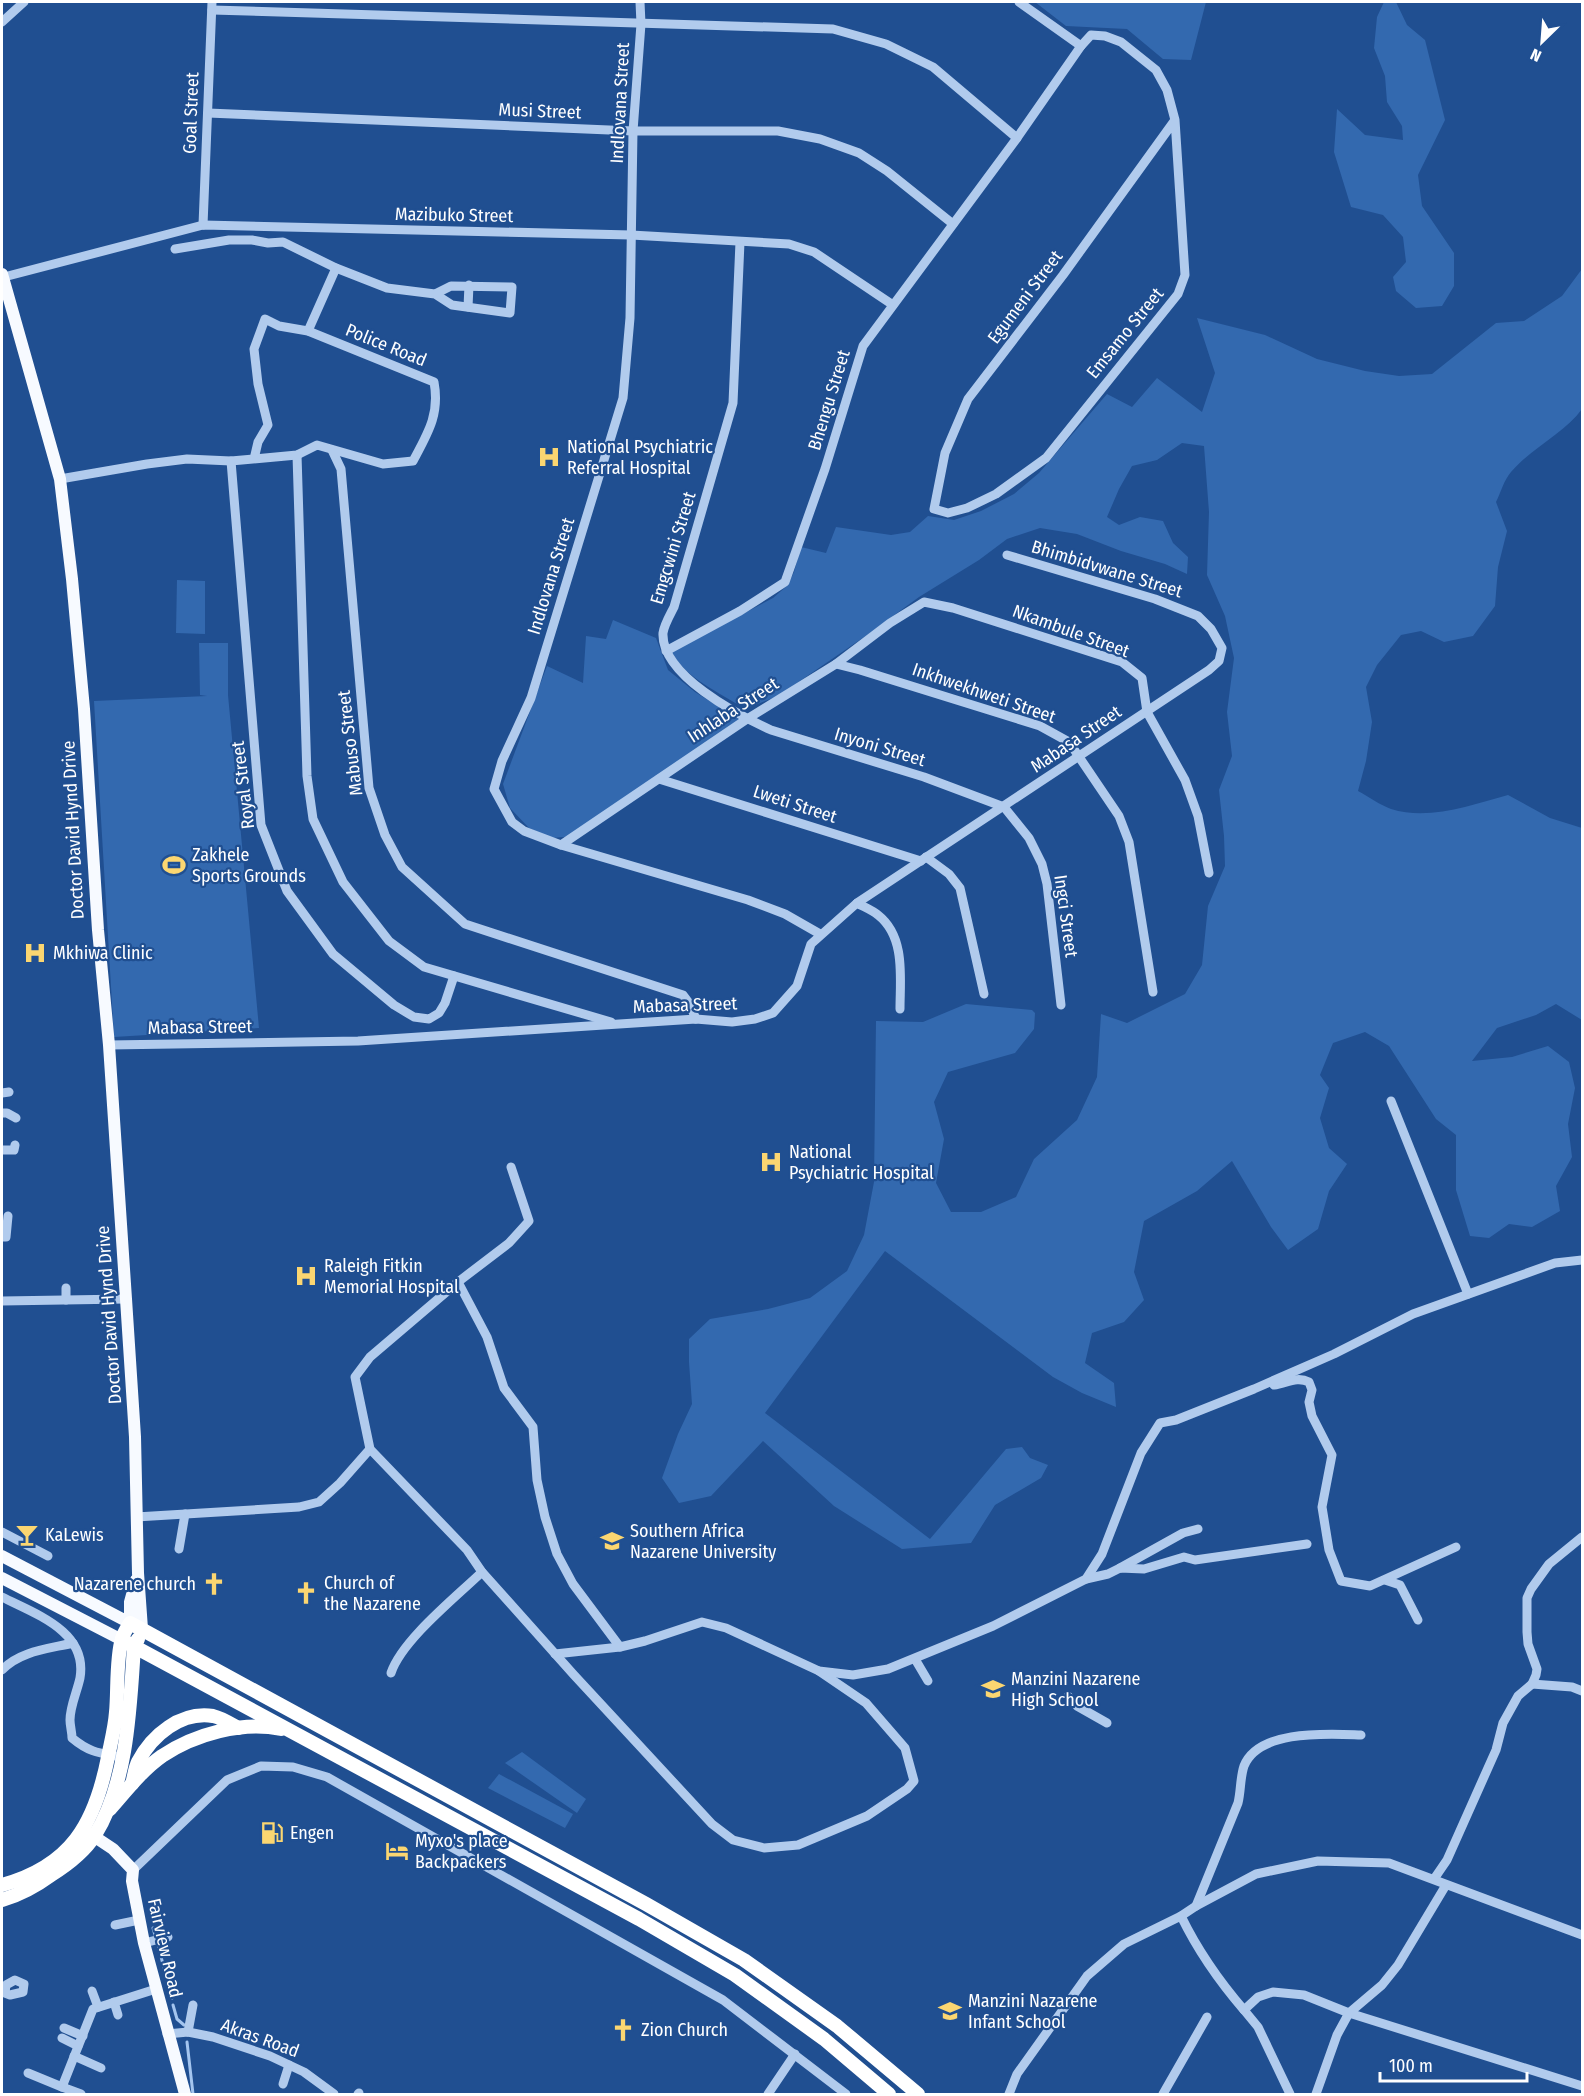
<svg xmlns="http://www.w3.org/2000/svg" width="1584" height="2096" font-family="'Fira Sans Condensed',sans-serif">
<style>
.green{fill:#3369af}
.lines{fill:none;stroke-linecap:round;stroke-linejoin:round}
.stream{stroke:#a4c5ef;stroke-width:3}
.minor{stroke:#b1cbed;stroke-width:9}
.major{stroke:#f7faff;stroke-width:12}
.highway{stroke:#fff;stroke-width:14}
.labels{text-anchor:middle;stroke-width:4.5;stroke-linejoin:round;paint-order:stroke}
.street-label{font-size:18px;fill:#fff;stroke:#204f91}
.poi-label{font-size:18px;fill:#fff;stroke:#204f91;text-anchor:start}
</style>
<rect width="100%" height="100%" fill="#204f91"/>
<g class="green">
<polygon points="1035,2 1206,2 1191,60 1163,59 1127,29 1066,26"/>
<polygon points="1384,2 1396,2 1407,25 1425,40 1445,120 1418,175 1422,206 1454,253 1454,286 1442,306 1416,308 1396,291 1393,277 1406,262 1403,237 1383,215 1351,207 1334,152 1337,109 1365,135 1403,140 1402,126 1387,102 1385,76 1374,48 1377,17"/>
<path d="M1582,269V409C1565,433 1531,448 1511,472C1504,480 1501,492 1496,502L1507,531L1498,567L1495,606L1473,636L1444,642L1421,631L1401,635L1377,665L1366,687L1372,722L1366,761L1358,791C1369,797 1380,805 1391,809C1429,821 1471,805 1508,795L1550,818L1582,828V1020L1556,1004L1536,1015L1497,1028L1472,1061L1512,1057L1548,1046L1569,1062L1575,1088L1568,1124L1572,1157L1556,1186L1560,1211L1532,1227L1509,1224L1489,1238L1470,1236L1456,1190V1135L1436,1119L1389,1046L1365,1032L1333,1043L1320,1075L1329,1088L1320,1118L1329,1148L1347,1164L1329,1191L1318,1229L1288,1250L1271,1227L1232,1161L1197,1191L1144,1221L1134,1272L1144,1300L1124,1322L1092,1333L1085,1363L1114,1383L1116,1407L1082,1393L1053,1377L885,1251L765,1413L930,1539L1006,1449L1022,1447L1030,1458L1048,1465L1041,1478L995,1505L971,1543L902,1549L834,1506L763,1441L711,1496L679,1503L662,1478L678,1434L692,1404L689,1362V1339L710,1319L768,1309L810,1298L847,1271L864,1235L874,1182L876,1021L923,1022L966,1004L1032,1010L1035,1013L1034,1029L1015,1053L948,1072L934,1102L944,1139L936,1183L951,1212H981L1016,1197L1034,1159L1077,1120L1097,1077L1101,1014L1127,1023L1185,994L1202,965L1208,906L1225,866L1224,836L1219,790L1232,756L1227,712L1234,658L1225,616L1207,575L1209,512L1204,446L1182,443L1157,460L1132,466L1119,489L1107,517L1119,525L1140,517L1163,521L1173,543L1188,557L1187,574L1165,564L1121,551L1077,534L1040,528L1007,539L979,560L919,597L867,635L778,696L745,709C719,692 687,679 671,652L773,598L788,585L794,572L801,547L826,553L836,527L891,535L910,532L928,516L954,520L981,511L1014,494L1039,473L1107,394L1132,407L1157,378L1202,412L1215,373L1197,318L1265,335L1317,359L1365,371L1399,376L1432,374L1496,323L1524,321L1562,296Z"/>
<polygon points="177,580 205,581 205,634 176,633"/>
<polygon points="613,620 656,638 668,670 695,692 740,720 575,836 552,838 529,828 510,808 503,784 547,666 583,683 586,636 606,639"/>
<polygon points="199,643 228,643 228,695 259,1028 114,1037 94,701 207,696 200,695"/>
<polygon points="522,1752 586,1799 577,1813 505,1763"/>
<polygon points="499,1774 573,1814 565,1828 488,1788"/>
</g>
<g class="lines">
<g class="stream">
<polyline points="153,1928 155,1935"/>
<polyline points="158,1944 166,1977"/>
<polyline points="168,1982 172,1998"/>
<polyline points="173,2005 177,2019 184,2025"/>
<polyline points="187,2042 193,2094"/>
</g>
<g class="minor">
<polyline points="640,2 641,24 633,131 630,318 623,398 531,698 502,761 494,789 512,822 524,831 561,845 748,900 785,914 820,934"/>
<polyline points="1019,2 1081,46"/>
<polyline points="212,10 833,29 886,44 933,67 1017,138"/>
<polyline points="2,22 24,2"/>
<polyline points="208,113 633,131 778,131 820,139 859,153 887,171 953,224"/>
<polyline points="203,225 212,2"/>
<path d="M740,242L733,403L674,607C670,615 664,625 663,633C661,675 738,715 771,730L924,777L1004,807L1029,838L1042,864L1047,884L1061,1005"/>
<polyline points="175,249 229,240 252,240 268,243 283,242 336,268 387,288 435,294 452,305 510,313 512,287 451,286 435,294"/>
<polyline points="2,279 4,277 203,225 631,235 789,244 814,252 893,305"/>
<polyline points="468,307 469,285"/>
<polyline points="308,331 336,268"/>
<polyline points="332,450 341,469 369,788 385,835 402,867 465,924 683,995 689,1003 696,1019"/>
<polyline points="297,455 307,776 313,819 343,882 389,941 424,967 611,1022"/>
<polyline points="231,461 261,825 287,891 333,954 394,1005 414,1017 429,1019 439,1013 445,1003 454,976"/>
<path d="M60,479L147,464L187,459L231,461L297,455L317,445L383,464L413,461C428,433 440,414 434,382L308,331L279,326L265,319L254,349L258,384L268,425L258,442L254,459"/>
<polyline points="666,651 740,611 785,582 825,469 863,346 1017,138 1081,46 1091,35 1105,36 1121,42 1156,70 1167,90 1175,120 1185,275 1178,294 1046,458 996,494 967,508 948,513 934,509 945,453 968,399 1063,275 1175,120"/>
<polyline points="836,664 860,670 1040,726 1069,742 1119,816 1129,842 1153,992"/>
<polyline points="659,779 921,861"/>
<polyline points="561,845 747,719 836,664 890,623 924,602 953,608 1122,662 1142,678 1147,712 1185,780 1198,816 1209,873"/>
<polyline points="926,857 949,874 960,888 984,994"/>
<path d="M857,903C864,907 872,910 878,915C906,937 900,978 900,1009"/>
<polyline points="109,1045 358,1041 696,1019 732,1022 755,1019 773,1013 797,986 811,944 857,903 1209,670 1219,661 1222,648 1211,629 1198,616 1155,599 1007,555"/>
<polyline points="2,1093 9,1092"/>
<polyline points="1391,1101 1468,1294"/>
<polyline points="2,1113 7,1113 16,1118"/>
<polyline points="2,1150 14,1150 15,1145"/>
<polyline points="511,1167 529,1221 509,1243 458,1282 370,1357 355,1377 370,1449 467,1550 482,1572 574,1675 712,1824 733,1840 764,1848 798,1845 867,1816 907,1789 914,1781 905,1748 866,1703 819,1671"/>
<polyline points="2,1237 6,1237 8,1216"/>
<polyline points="458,1282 487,1337 504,1388 533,1427 537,1480 545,1517 557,1554 573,1584 620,1647"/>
<polyline points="66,1288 66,1300"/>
<polyline points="2,1301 126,1299"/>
<path d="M1274,1385C1287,1383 1297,1376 1309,1382L1312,1390L1309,1402L1312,1416L1332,1455L1322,1507L1329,1550L1341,1581L1370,1586L1456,1547"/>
<polyline points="136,1517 299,1507 319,1502 340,1483 370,1449"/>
<polyline points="2,1532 48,1556"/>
<polyline points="179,1549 185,1514"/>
<polyline points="1120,1568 1183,1533 1198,1529"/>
<polyline points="1086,1579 1108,1574 1120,1568 1144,1569 1184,1557 1195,1560 1307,1544"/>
<polyline points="1385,1580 1400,1585 1418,1620"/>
<path d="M2,1597C35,1614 88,1631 80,1678C77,1692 70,1706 70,1720C70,1726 72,1732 72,1738C90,1753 100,1753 121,1757"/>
<polyline points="555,1654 620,1647 645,1641 702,1622 726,1628 819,1671 853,1675 888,1669 993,1626 1086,1579 1102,1554 1141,1453 1160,1423 1176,1420 1254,1389 1334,1354 1413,1314 1555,1263 1582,1260"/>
<polyline points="915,1659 928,1681"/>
<path d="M2,1670C20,1651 48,1649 73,1643"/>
<path d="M391,1673C402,1640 456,1597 482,1572"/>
<polyline points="1532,1684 1572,1687 1582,1691"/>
<polyline points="1068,1696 1077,1706 1107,1723"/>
<polyline points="133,1870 227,1780 261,1766 293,1767 327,1777 723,2000 846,2094"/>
<polyline points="1434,1879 1447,1860 1496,1750 1503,1723 1518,1696 1532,1684 1536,1675 1537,1669 1528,1644 1527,1632 1527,1598 1531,1589 1549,1564 1582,1537"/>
<path d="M1196,1906L1238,1803C1241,1791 1240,1778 1244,1766C1259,1729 1328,1734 1361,1735"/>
<path d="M1181,1916C1198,1951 1219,1981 1244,2010L1258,1997L1273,1992L1304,1995L1349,2013L1582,2086"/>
<polyline points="115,1925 139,1920"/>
<polyline points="144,1943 168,1937"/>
<polygon points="15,1980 24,1984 23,1992 10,1995 5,1993 6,1985"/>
<polyline points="92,1991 98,2007"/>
<polyline points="114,2002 118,2015"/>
<polyline points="1244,2010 1258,2027 1290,2094"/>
<polyline points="64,2028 83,2036"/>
<polyline points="188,2032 193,2005"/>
<polyline points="167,2034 188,2032 213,2037 270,2056 304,2072 334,2094"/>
<polyline points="62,2038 78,2046"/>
<polyline points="74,2056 101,2068"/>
<polyline points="28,2073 62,2087"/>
<polyline points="283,2084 289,2065"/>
<polyline points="81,2094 62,2087 93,2009 156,1989"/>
<polyline points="358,2094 359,2093"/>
<polyline points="768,2094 795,2054"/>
<polyline points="1009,2094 1017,2074 1087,1976 1124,1944 1181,1916 1196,1906 1256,1874 1318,1861 1389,1863 1582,1935"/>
<polyline points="1163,2094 1207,2017"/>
<polyline points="1316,2094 1337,2035 1349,2013 1382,1985 1398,1965 1446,1885"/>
</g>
<g class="major">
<polyline points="2,274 60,479 72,579 84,709 98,930 109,1045 126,1299 135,1437 138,1573 142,1629"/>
<polyline points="2,1556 130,1623 130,1602 136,1580"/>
<polyline points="2,1578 122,1640"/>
<polyline points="86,1831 113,1849 133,1870 132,1881 144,1943 185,2094"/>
</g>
<g class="highway">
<polyline points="122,1640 639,1919 735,1975 824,2039 889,2094"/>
<path d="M132,1784C134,1777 135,1768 138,1762C152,1735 181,1711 213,1716C222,1718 231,1724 238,1728"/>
<path d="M110,1809C126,1791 142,1770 162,1756C195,1734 242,1721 281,1729"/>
<path d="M2,1885C71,1866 95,1824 108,1757C111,1742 115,1727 116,1712C118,1693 116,1657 122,1639C123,1634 127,1628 130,1623L646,1904L744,1960L837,2026L918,2094"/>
<path d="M2,1900C19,1895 36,1886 51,1875C67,1865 85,1851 95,1835C128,1782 130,1706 134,1646L138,1639"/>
</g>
</g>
<defs>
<g id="hospital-bare" transform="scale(1.8)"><path d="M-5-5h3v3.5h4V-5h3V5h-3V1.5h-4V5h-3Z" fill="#fbd671" stroke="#204f91" stroke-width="2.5" paint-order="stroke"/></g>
<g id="stadium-bare" transform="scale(1.8)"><path d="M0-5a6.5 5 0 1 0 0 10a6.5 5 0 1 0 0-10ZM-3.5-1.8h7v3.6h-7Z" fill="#fbd671" stroke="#204f91" stroke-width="2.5" paint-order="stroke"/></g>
<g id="bar-bare" transform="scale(1.8)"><path d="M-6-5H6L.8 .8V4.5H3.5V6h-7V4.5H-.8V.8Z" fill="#fbd671" stroke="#204f91" stroke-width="2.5" paint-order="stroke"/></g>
<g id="school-bare" transform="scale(1.8)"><path d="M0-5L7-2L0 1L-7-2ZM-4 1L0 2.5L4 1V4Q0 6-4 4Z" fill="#fbd671" stroke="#204f91" stroke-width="2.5" paint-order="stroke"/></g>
<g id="church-bare" transform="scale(1.8)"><path d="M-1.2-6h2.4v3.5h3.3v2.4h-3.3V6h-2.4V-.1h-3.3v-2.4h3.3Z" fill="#fbd671" stroke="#204f91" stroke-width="2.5" paint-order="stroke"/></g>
<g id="fuel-bare" transform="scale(1.8)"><path d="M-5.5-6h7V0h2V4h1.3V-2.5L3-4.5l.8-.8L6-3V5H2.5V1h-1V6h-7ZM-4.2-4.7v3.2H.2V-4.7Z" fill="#fbd671" stroke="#204f91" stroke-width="2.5" paint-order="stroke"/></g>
<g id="hotel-bare" transform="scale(1.8)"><path d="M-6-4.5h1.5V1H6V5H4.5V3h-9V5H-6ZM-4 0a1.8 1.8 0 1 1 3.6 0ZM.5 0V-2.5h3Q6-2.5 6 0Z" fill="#fbd671" stroke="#204f91" stroke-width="2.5" paint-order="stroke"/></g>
</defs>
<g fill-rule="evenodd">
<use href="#hospital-bare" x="549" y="457"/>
<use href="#stadium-bare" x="174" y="865"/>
<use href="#hospital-bare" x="35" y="953"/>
<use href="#hospital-bare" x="771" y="1162"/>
<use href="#hospital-bare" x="306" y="1276"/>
<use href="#bar-bare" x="27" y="1535"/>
<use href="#school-bare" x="612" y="1541"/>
<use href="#church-bare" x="214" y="1584"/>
<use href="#church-bare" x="306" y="1593"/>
<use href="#school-bare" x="993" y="1689"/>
<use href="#fuel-bare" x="272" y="1833"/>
<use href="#hotel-bare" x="397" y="1851"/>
<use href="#school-bare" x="950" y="2011"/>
<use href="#church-bare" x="623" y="2030"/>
</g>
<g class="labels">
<g class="street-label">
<text transform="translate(620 103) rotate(-87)" y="6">Indlovana Street</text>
<text transform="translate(540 111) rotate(2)" y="6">Musi Street</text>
<text transform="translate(191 113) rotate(-88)" y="6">Goal Street</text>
<text transform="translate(454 215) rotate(1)" y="6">Mazibuko Street</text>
<text transform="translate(1025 297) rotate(-53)" y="6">Egumeni Street</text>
<text transform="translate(1125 333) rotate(-51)" y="6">Emsamo Street</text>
<text transform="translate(386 345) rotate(22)" y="6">Police Road</text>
<text transform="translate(829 400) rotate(-73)" y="6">Bhengu Street</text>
<text transform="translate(673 548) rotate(-73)" y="6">Emgcwini Street</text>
<text transform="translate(1107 569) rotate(17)" y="6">Bhimbidvwane Street</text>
<text transform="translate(551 576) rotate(-73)" y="6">Indlovana Street</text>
<text transform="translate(1071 631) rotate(20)" y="6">Nkambule Street</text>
<text transform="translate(984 693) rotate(19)" y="6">Inkhwekhweti Street</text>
<text transform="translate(733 710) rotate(-33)" y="6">Inhlaba Street</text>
<text transform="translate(1076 739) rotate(-34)" y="6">Mabasa Street</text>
<text transform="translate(350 743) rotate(-97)" y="6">Mabuso Street</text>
<text transform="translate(880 747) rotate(17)" y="6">Inyoni Street</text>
<text transform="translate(243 785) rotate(-97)" y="6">Royal Street</text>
<text transform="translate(795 804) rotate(18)" y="6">Lweti Street</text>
<text transform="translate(73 830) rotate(-93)" y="6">Doctor David Hynd Drive</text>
<text transform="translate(1066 916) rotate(82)" y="6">Ingci Street</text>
<text transform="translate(685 1005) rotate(-2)" y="6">Mabasa Street</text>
<text transform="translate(200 1027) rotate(-1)" y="6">Mabasa Street</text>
<text transform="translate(109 1315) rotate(-94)" y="6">Doctor David Hynd Drive</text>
<text transform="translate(165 1948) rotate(77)" y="6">Fairview Road</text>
<text transform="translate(260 2038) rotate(20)" y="6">Akras Road</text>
</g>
<g class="poi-label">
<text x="567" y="453">National Psychiatric<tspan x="567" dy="21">Referral Hospital</tspan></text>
<text x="192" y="861">Zakhele<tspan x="192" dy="21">Sports Grounds</tspan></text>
<text x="53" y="959">Mkhiwa Clinic</text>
<text x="789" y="1158">National<tspan x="789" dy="21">Psychiatric Hospital</tspan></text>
<text x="324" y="1272">Raleigh Fitkin<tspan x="324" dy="21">Memorial Hospital</tspan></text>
<text x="630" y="1537">Southern Africa<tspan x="630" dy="21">Nazarene University</tspan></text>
<text x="45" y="1541">KaLewis</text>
<text x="324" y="1589">Church of<tspan x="324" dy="21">the Nazarene</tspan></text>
<text x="196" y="1590" text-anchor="end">Nazarene church</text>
<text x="1011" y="1685">Manzini Nazarene<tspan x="1011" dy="21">High School</tspan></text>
<text x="290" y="1839">Engen</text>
<text x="415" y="1847">Myxo's place<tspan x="415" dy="21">Backpackers</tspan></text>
<text x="968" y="2007">Manzini Nazarene<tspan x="968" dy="21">Infant School</tspan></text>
<text x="641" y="2036">Zion Church</text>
</g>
</g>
<rect width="1584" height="2096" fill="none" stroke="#ffffff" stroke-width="6"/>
<g transform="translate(1542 42) rotate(205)" stroke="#204f91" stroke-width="4.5" paint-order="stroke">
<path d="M0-4.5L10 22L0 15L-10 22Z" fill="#ffffff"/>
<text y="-9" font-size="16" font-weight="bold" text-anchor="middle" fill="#ffffff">N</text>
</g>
<path d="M1380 2072v9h147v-9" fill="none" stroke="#ffffff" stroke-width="3"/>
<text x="1389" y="2072" font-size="18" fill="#ffffff" stroke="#204f91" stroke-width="4.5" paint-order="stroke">100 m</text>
</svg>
